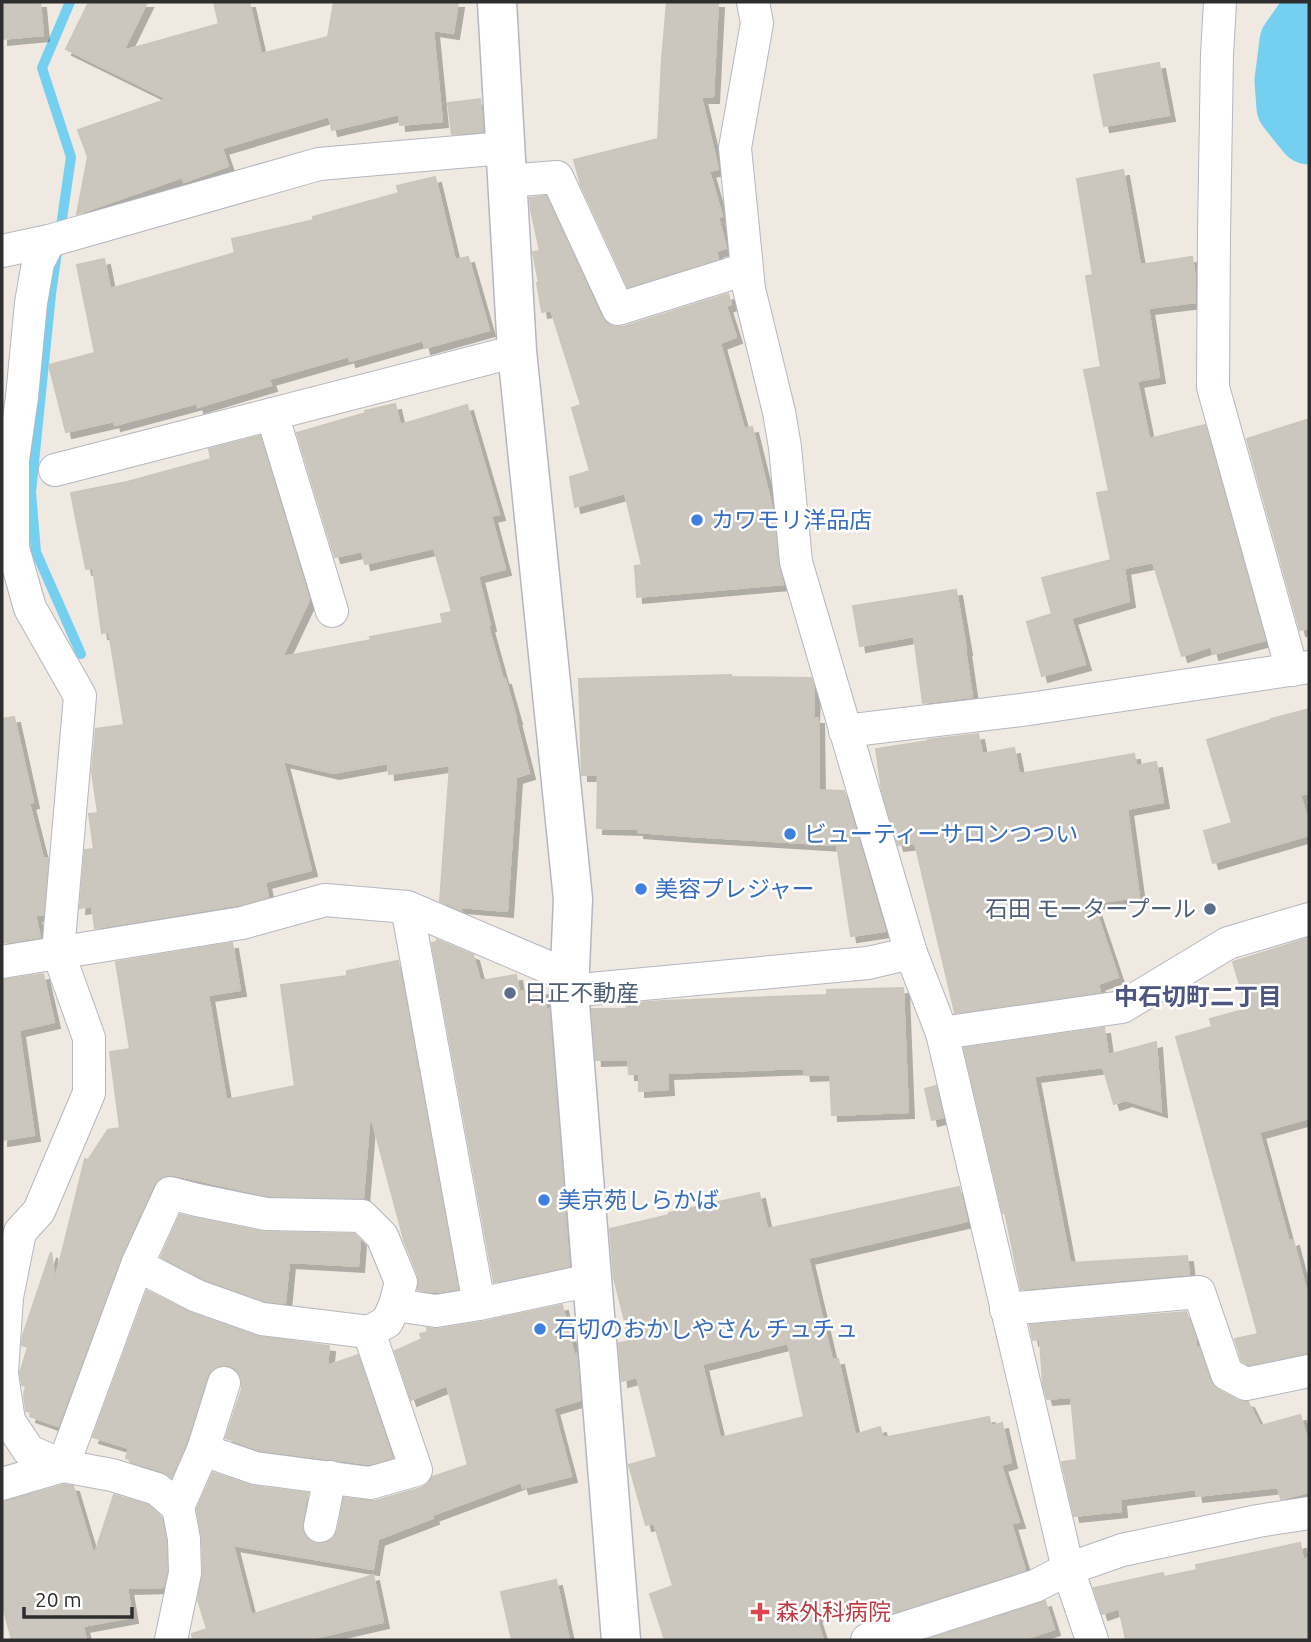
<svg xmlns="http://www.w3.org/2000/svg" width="1311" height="1642" font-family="Ubuntu,'Noto Sans JP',sans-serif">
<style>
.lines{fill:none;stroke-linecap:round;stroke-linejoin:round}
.stream{stroke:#75cff0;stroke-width:10}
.river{stroke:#75cff0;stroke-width:65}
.building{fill:#cbc7bf;stroke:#cbc5ba;stroke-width:2;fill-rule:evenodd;filter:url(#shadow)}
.street-casing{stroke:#b4b7c1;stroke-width:34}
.secondary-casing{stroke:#b4b7c1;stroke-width:41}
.street{stroke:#fff;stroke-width:32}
.secondary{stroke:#fff;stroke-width:38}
.shop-dot{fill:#3f7fe0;stroke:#fff;stroke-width:2.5}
.service-dot{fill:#5c6f8a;stroke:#fff;stroke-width:2.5}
.health-dot{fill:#e0444e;stroke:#fff;stroke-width:2.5}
.labels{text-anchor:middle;stroke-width:5;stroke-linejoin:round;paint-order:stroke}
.shop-label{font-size:23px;fill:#366cbe;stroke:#fff;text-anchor:start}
.service-label{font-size:23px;fill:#4e5e75;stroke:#fff;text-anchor:end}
.health-label{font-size:23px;fill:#be3a42;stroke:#fff;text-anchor:start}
.neighbourhood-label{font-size:24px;font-weight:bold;fill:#4d5680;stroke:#fff}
</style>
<defs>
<filter id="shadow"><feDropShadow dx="6" dy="6" stdDeviation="0" flood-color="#0004"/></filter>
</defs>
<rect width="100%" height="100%" fill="#efe9e1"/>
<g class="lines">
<g class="stream">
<polyline points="60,233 71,157 42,68 70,2"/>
<polyline points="57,252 51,294 31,492 36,552 81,654"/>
</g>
<polyline class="river" points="1309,18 1292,42 1287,81 1289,107 1309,132"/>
</g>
<g class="building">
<polygon points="2,2 40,2 43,35 2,39"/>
<polygon points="89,2 147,2 123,51 219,24 214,2 249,2 261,54 328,37 334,2 458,2 453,33 433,30 442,121 400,125 399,114 332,130 329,116 222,148 228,166 184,182 182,177 77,214 88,157 78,130 168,99 66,49"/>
<polygon points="667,2 718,2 713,97 701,97 718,169 709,171 722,216 718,217 726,248 716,251 718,259 628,287 581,185 574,160 658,139 662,59"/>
<polygon points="1159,63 1169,115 1104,126 1094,75"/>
<polygon points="480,99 483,131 452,134 448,103"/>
<polygon points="1123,170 1140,265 1192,257 1195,278 1195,302 1148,308 1159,377 1137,381 1149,439 1205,425 1265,640 1213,654 1211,646 1182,656 1153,562 1124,568 1129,601 1071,618 1085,664 1042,676 1027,622 1052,614 1042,578 1111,560 1097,493 1109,491 1084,370 1101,367 1086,276 1093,275 1077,179"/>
<polygon points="435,177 455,260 468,257 489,330 425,348 423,340 350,361 349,356 269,379 271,385 198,407 197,403 115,425 114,421 66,432 49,365 95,353 77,265 104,259 110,289 235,253 232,239 314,220 313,217 399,193 397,186"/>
<polygon points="546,196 601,317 607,324 615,327 623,327 728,294 731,304 726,306 736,337 720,343 744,429 752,427 773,512 778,564 783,584 637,597 635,566 642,565 625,493 575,507 570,477 590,471 572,408 581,405 551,310 542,312 537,283 539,283 533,252 540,251 531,210 530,198"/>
<polygon points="395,404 400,425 467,405 499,514 491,516 505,569 478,576 490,625 488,626 503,680 505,679 516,718 515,718 529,773 516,777 507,911 460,907 461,910 440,901 450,765 389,774 388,763 333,773 283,761 311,870 265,882 268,897 242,904 95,928 92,906 80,908 85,850 94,849 89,814 98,813 92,772 96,729 124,725 109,632 102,633 93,568 86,569 71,493 127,482 211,459 209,449 260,436 309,600 282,657 371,640 370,637 443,623 441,614 452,612 434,548 365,564 362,551 335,557 297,433 366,413 365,411"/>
<polygon points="1309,419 1309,628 1300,630 1247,439"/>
<polygon points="956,590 966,649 965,649 972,697 923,703 914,636 860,646 853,606"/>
<polygon points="731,675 731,677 811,678 814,687 813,718 818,718 819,790 844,791 885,931 851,936 837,845 689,836 638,832 638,829 597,828 598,775 582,775 579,679"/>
<polygon points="1309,709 1309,793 1300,795 1309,824 1309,835 1213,863 1204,831 1232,823 1207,740 1271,720 1271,719"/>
<polygon points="14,717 33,802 29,803 43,858 48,858 43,914 35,915 40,937 2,943 2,719"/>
<polygon points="978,734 982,754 1014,748 1019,774 1134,754 1136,766 1156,762 1163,802 1127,809 1139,897 1093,903 1118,977 1098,984 1100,992 955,1013 915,843 898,845 882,791 876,749 928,741 928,740"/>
<polygon points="1309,938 1309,1118 1259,1132 1289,1242 1293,1240 1309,1301 1309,1353 1249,1365 1242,1361 1235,1339 1258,1334 1176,1037 1212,1027 1210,1019 1247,1009 1233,962"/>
<polygon points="437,940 473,955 480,981 516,975 519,992 543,989 546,1010 549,1009 569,1266 494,1282 432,943 437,942"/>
<polygon points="232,943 240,990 208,995 226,1100 295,1086 281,985 347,976 347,971 398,961 458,1289 436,1292 418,1290 418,1275 404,1240 370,1112 363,1198 268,1196 175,1175 166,1175 158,1179 153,1185 120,1259 58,1426 30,1416 31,1412 26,1411 24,1394 26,1386 22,1385 20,1373 28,1347 22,1345 23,1335 51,1252 55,1281 85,1159 88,1160 108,1130 120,1128 110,1052 130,1049 116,962"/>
<polygon points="43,974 54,1022 15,1031 19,1031 34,1135 2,1140 2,980"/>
<polygon points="903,988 908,1112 832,1115 830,1074 805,1075 804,1068 667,1073 668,1089 639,1091 639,1074 629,1074 628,1059 596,1060 592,1009 627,1009 626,1004 662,1001 827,995 827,990"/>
<polygon points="1104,1028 1108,1055 1156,1042 1161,1111 1126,1100 1114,1104 1103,1067 1034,1076 1070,1263 1187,1256 1189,1274 1021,1289 1005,1212 1003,1213 964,1048"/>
<polygon points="936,1086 943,1117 932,1120 925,1089"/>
<path d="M959,1187L967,1221L808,1258L832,1360L838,1359L855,1435L880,1427L883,1438L989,1417L991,1426L1002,1423L1011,1462L1001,1465L1019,1522L1011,1523L1025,1570L876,1618L870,1599L815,1615L823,1640H665L650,1594L673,1586L654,1523L646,1525L629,1465L657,1457L637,1377L622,1381L619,1343L630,1341L614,1278L610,1229L669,1215V1213L759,1193L767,1229ZM788,1343L804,1417L720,1438L702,1364Z"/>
<polygon points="180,1215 263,1232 354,1234 360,1240 358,1266 289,1262 285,1303 266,1301 204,1279 161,1257"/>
<polygon points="147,1291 191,1313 256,1336 329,1346 327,1366 358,1355 392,1458 369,1464 259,1450 226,1438 242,1389 242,1380 237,1370 229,1365 221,1365 212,1369 207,1377 186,1444 171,1477 162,1471 129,1461 134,1460 126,1458 129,1448 93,1437"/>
<polygon points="562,1305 574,1355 576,1354 580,1400 553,1408 571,1476 523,1488 521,1482 432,1515 433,1518 378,1539 373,1569 233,1545 251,1615 373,1575 383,1622 305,1640 193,1640 192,1634 207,1629 198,1600 203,1572 202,1538 197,1509 213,1473 252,1486 308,1493 302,1522 303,1532 308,1540 316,1544 326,1543 334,1538 338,1530 344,1498 375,1501 421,1488 429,1483 432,1477 468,1465 447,1385 411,1400 395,1351 422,1339 420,1334 428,1332 427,1328 439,1329 482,1322"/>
<polygon points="1186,1312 1195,1337 1196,1348 1199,1347 1210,1380 1218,1390 1237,1400 1248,1402 1260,1426 1300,1415 1309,1446 1309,1492 1281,1499 1278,1487 1197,1496 1196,1489 1120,1499 1121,1511 1074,1516 1062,1462 1077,1460 1071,1397 1047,1399 1043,1384 1040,1339 1033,1340 1030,1325"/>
<polygon points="64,1485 73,1486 94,1556 114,1495 148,1505 161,1517 166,1541 167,1571 163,1587 127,1588 132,1617 83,1626 86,1640 12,1640 2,1603 2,1502"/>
<polygon points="1300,1543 1303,1560 1309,1558 1309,1640 1126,1640 1119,1608 1102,1614 1094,1588 1163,1573 1164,1577 1197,1570 1196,1565"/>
<polygon points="556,1580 569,1640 512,1640 501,1592"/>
<polygon points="1045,1601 1054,1629 1021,1640 926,1640"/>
</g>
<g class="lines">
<g class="street-casing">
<g id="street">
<polyline points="753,2 757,23 735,148 749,289 779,412 785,447 796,562 911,953"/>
<polyline points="1220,2 1217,54 1214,234 1213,387 1292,670"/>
<polyline points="506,181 557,177 618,309 746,269"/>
<polyline points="2,251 49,241 319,164 504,148"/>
<polyline points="272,414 332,611"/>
<polyline points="55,470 517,351"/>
<polyline points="845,731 1029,709 1309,667"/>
<polyline points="407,907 479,1304"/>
<polyline points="2,962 242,923 325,900 407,907 569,976"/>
<polyline points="569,991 868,963 911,953 942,1033 1068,1569 1092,1640"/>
<polyline points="942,1033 1122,1007 1228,943 1309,919"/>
<polyline points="395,1305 436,1311 479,1304 591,1280"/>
<polyline points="1006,1309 1199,1292 1227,1374 1246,1384 1309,1371"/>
<polyline points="2,1372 7,1297 20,1232 39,1211 89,1093 89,1038 58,952 80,696 30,608 13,548 13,460 22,397 31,303 38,263 49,241"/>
<polyline points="2,1374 9,1421 29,1451 63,1466 112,1475 157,1489 178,1507 184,1539 185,1573 171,1640"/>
<polyline points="203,1450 255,1468 370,1483 416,1470 369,1332"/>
<polyline points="2,1484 63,1466 137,1265 170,1193 197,1200 266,1214 362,1216 382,1236 401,1282 395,1305 387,1322 369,1332 262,1319 197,1296 137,1265"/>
<polyline points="178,1507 203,1450 224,1383"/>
<polyline points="320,1526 330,1477"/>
<polyline points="867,1640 1035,1586 1068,1569 1122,1550 1258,1521 1309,1513"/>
</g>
</g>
<g class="secondary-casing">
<polyline id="secondary" points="497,2 517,351 573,899 569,991 621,1640"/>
</g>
<use href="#street" class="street"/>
<use href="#secondary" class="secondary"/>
</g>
<g class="shop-dot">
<circle cx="697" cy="520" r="7"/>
<circle cx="790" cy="834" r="7"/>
<circle cx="641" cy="889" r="7"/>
<circle cx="544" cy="1200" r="7"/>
<circle cx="540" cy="1329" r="7"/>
</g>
<g class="service-dot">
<circle cx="1210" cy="909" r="7"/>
<circle cx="510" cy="993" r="7"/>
</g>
<path class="health-dot" d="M756.5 1601.5h7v7h7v7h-7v7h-7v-7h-7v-7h7z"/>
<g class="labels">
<g class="shop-label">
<text x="711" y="528">カワモリ洋品店</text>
<text x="804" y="842">ビューティーサロンつつい</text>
<text x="655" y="897">美容プレジャー</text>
<text x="558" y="1208">美京苑しらかば</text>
<text x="554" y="1337">石切のおかしやさん チュチュ</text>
</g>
<g class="service-label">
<text x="1196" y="917">石田 モータープール</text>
<text x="524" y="1001" text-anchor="start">日正不動産</text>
</g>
<g class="health-label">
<text x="776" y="1620">森外科病院</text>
</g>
<g class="neighbourhood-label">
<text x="1198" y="1005">中石切町二丁目</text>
</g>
</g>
<rect width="1311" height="1642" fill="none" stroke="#2e2e2e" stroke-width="7"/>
<path d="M24 1607v10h108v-10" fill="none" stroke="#2e2e2e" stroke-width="3.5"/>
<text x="35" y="1607" font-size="21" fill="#2e2e2e" stroke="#ffffff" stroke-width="5" paint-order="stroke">20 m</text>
</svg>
